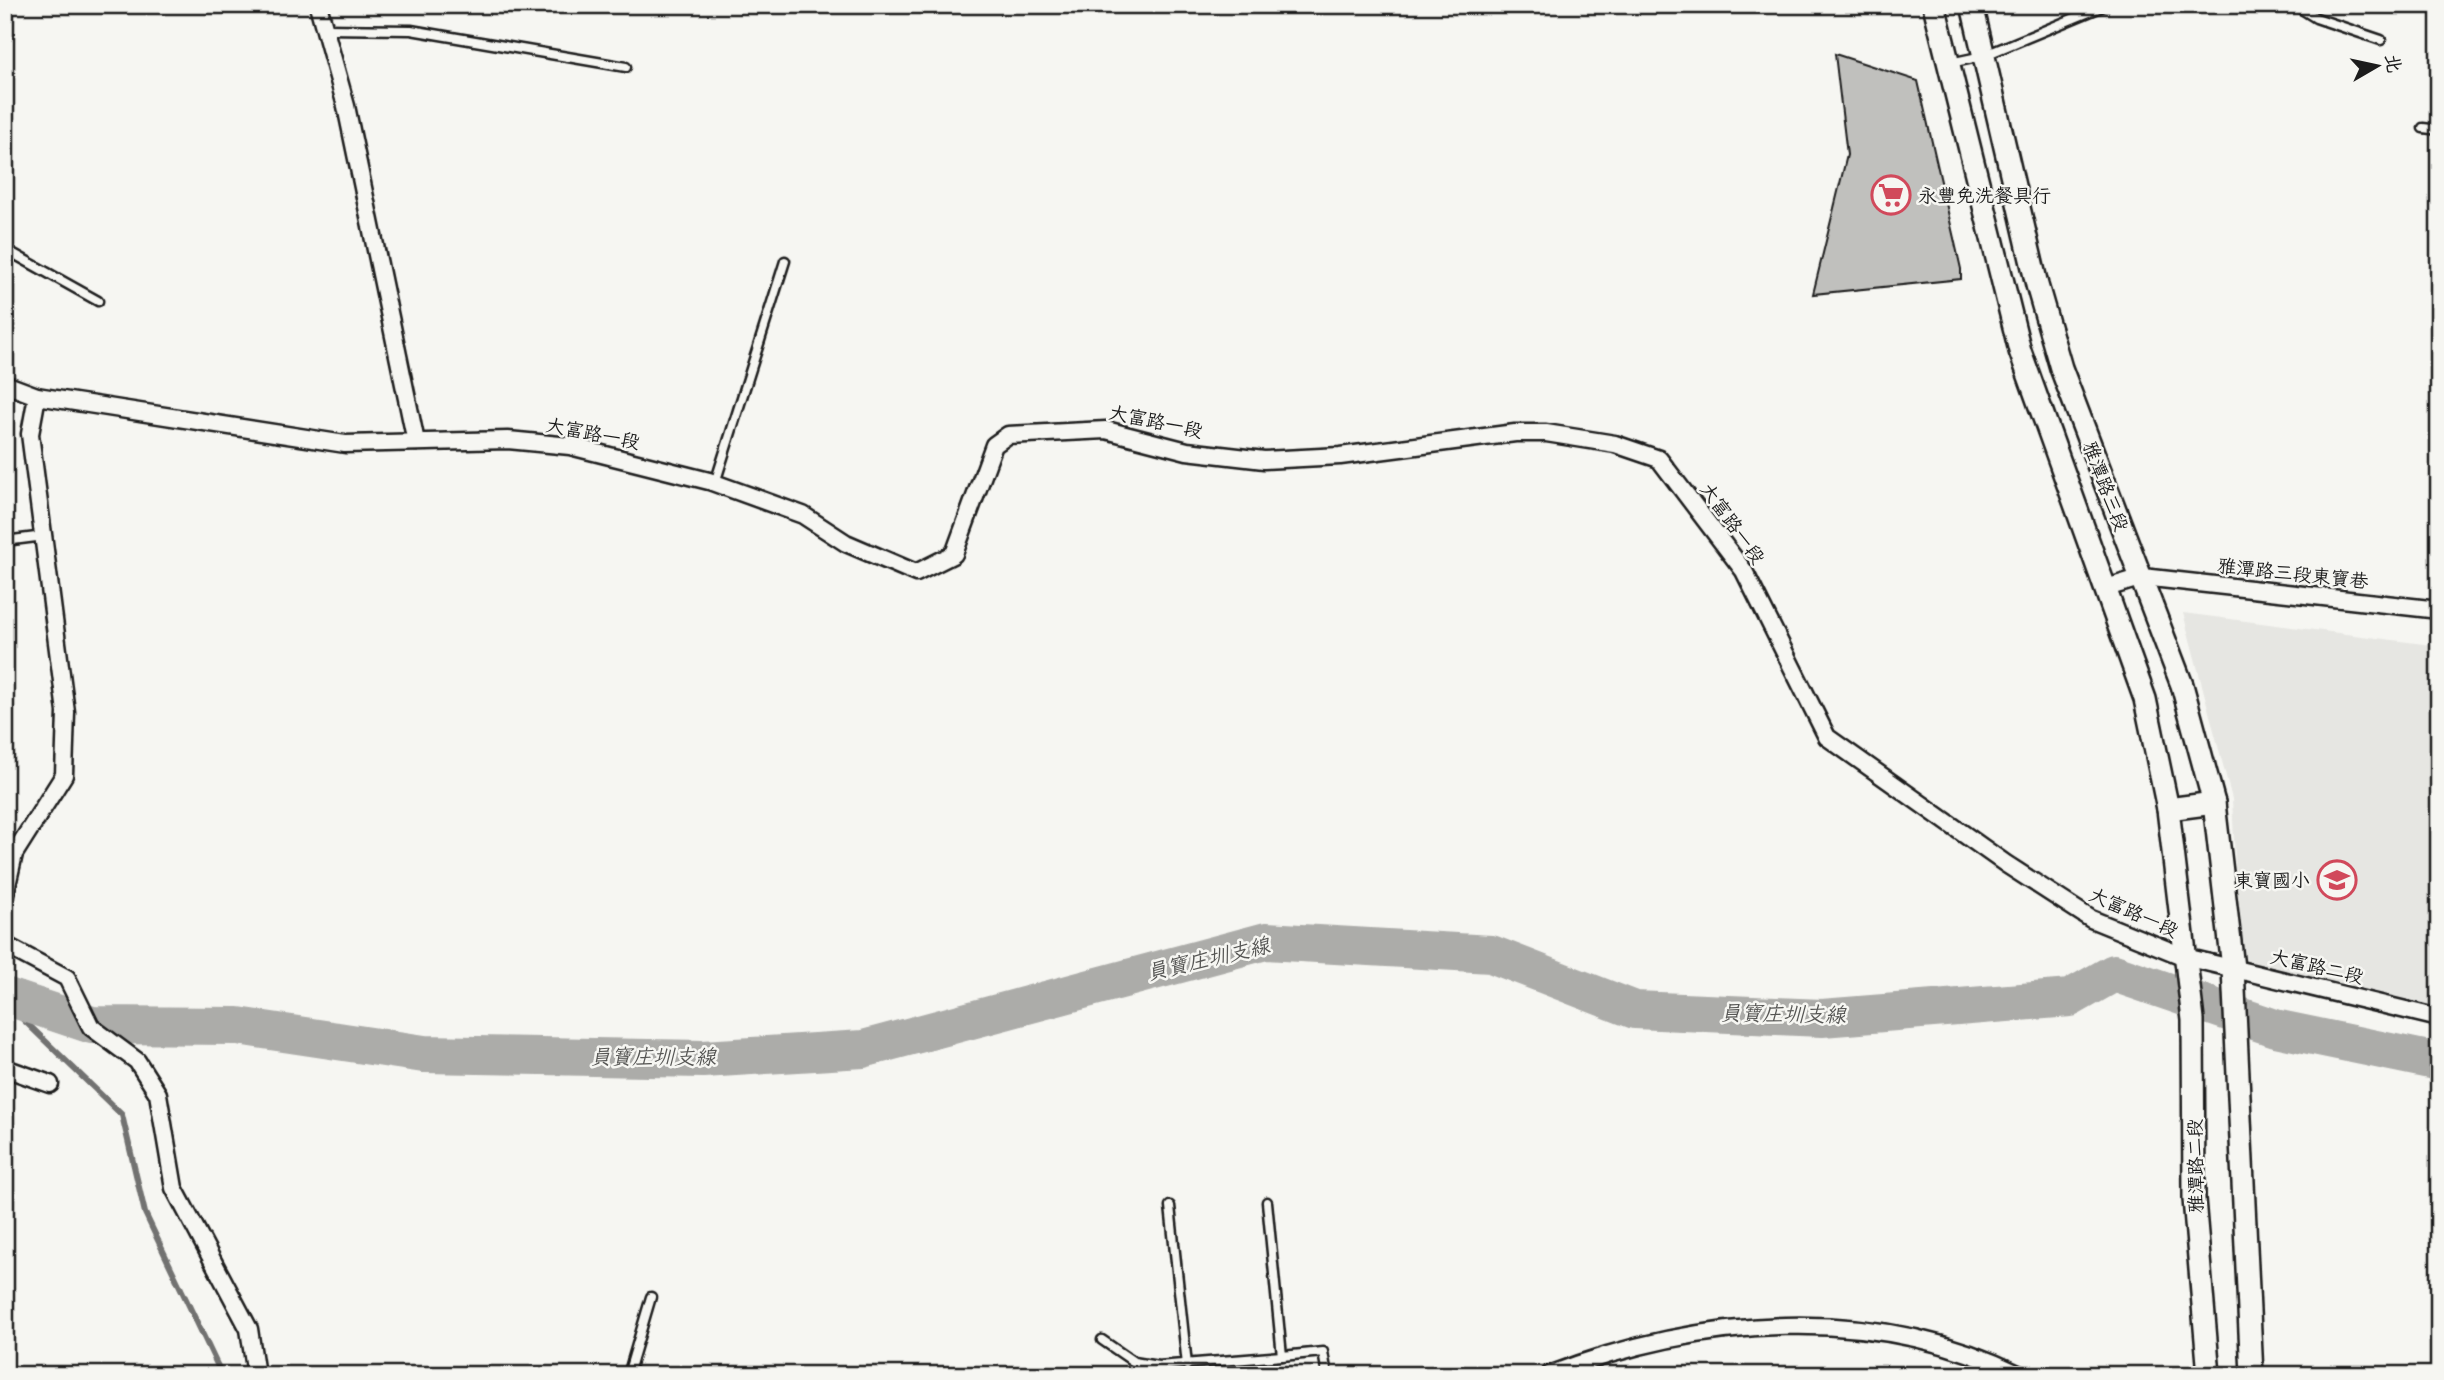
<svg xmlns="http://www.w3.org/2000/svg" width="2444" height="1380" font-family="Kalam,'LXGW WenKai TC',sans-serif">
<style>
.built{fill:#e6e6e2}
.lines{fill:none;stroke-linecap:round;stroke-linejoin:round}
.stream{stroke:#727271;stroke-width:6}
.river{stroke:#acaca9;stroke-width:38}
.building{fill:#c0c0bd;stroke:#1c1c1c;stroke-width:2}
.service-casing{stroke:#1c1c1c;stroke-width:13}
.minor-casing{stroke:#1c1c1c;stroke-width:21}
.tertiary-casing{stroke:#1c1c1c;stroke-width:26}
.service{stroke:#f6f6f2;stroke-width:8}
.minor{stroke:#f6f6f2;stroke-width:16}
.tertiary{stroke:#f6f6f2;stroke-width:21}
.labels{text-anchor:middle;stroke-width:5;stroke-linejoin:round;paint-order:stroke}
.poi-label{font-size:19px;fill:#1c1c1c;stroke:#f6f6f2;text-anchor:start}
.street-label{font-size:19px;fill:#1c1c1c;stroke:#f6f6f2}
.water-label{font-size:21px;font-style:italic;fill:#565654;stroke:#f6f6f2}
</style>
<rect width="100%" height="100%" fill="#f6f6f2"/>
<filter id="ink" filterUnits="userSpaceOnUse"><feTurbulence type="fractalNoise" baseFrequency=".0143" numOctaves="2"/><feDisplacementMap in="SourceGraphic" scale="14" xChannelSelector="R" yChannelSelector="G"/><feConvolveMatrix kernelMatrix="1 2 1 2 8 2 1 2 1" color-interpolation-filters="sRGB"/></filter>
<g filter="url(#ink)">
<polygon class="built" points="2183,613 2439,646 2439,1011 2240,961 2232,799"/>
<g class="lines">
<polyline class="stream" points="5,1002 122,1115 145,1213 222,1375"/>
<polyline class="river" points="5,996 92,1025 238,1026 424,1054 703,1059 863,1049 1266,941 1491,954 1635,1010 1822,1018 2070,998 2114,973 2275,1028 2439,1062"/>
</g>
<polygon class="building" points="1835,54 1918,81 1961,269 1961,279 1813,294 1847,155"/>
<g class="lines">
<g class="service-casing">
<g id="service">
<polyline points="2295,5 2316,18 2381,40"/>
<polyline points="324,29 411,30 626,67"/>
<polyline points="1950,63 1983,56 2106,5"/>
<polyline points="2423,128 2439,130"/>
<polyline points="5,249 98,301"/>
<polyline points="715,483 785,261"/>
<polyline points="5,541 44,536"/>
<polyline points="1267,1202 1282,1356 1323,1352 1327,1375"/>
<polyline points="1170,1206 1187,1365"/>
<polyline points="1102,1340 1134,1362 1158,1366 1282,1356"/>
<polyline points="628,1375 651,1297"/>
</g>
</g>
<g class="minor-casing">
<g id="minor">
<polyline points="318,5 346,106 416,442"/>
<polyline points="5,384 37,396 345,444 508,440 570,446 709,481 803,515 846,543 916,573 954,554 994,445 1008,435 1106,430 1187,451 1264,460 1340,456 1515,433 1546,433 1615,444 1659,459 1744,571 1827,737 2006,864 2091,919 2185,957 2439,1018"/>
<polyline points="2106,588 2143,577 2439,610"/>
<polyline points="5,894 14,854 64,775 66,712 30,434 37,396"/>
<polyline points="5,945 67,978 91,1027 137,1061 158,1094 174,1188 249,1329 256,1375"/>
<polyline points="5,1068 50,1084"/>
<path d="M1549,1375C1698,1317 1873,1302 2020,1375"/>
</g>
</g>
<g class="tertiary-casing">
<g id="tertiary">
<polyline points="1934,5 2020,351 2145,699 2168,809 2193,1020 2194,1199 2209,1375"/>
<polyline points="1972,5 2037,285 2061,368 2182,685 2214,803 2233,968 2252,1375"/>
<polyline points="2168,809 2214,803"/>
</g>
</g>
<use href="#service" class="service"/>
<use href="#minor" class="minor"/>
<use href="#tertiary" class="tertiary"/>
</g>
</g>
<defs>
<g id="supermarket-ring" transform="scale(2.0125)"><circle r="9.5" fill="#f6f6f2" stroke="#d1495b" stroke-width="1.5"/><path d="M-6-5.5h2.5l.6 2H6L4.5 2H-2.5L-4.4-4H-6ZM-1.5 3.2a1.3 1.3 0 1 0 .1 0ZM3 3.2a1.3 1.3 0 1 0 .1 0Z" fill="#d1495b"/></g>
<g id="school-ring" transform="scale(2.0125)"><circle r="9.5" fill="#f6f6f2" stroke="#d1495b" stroke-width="1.5"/><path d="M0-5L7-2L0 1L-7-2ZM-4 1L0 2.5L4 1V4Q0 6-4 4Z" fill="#d1495b"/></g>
</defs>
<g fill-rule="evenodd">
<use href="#supermarket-ring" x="1891" y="195"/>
<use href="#school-ring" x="2337" y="880"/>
</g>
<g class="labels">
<g class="poi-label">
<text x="1918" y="202">永豐免洗餐具行</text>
<text x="2310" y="887" text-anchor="end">東寶國小</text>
</g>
<g class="street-label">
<text transform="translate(1156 421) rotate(12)" y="7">大富路一段</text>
<text transform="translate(593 433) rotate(11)" y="7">大富路一段</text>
<text transform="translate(2106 486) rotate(69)" y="7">雅潭路三段</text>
<text transform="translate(1733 523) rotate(54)" y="7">大富路一段</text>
<text transform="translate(2293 573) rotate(6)" y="7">雅潭路三段東寶巷</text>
<text transform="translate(2134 912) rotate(24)" y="7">大富路一段</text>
<text transform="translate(2317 966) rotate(13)" y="7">大富路二段</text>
<text transform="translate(2195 1166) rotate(-91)" y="7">雅潭路二段</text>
</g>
<g class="water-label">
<text transform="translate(1208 959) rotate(-13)" y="7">員寶庄圳支線</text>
<text transform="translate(1783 1014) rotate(1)" y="7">員寶庄圳支線</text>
<text x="653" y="1064">員寶庄圳支線</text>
</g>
</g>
<rect width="2444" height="1380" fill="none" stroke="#f6f6f2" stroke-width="28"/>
<rect x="14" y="14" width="2416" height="1352" fill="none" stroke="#1c1c1c" stroke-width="2.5" filter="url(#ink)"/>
<g transform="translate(2377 66) rotate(81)" stroke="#f6f6f2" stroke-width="5" paint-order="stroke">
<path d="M0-5L12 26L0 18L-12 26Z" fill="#1c1c1c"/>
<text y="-10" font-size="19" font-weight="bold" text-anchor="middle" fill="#1c1c1c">北</text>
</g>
</svg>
